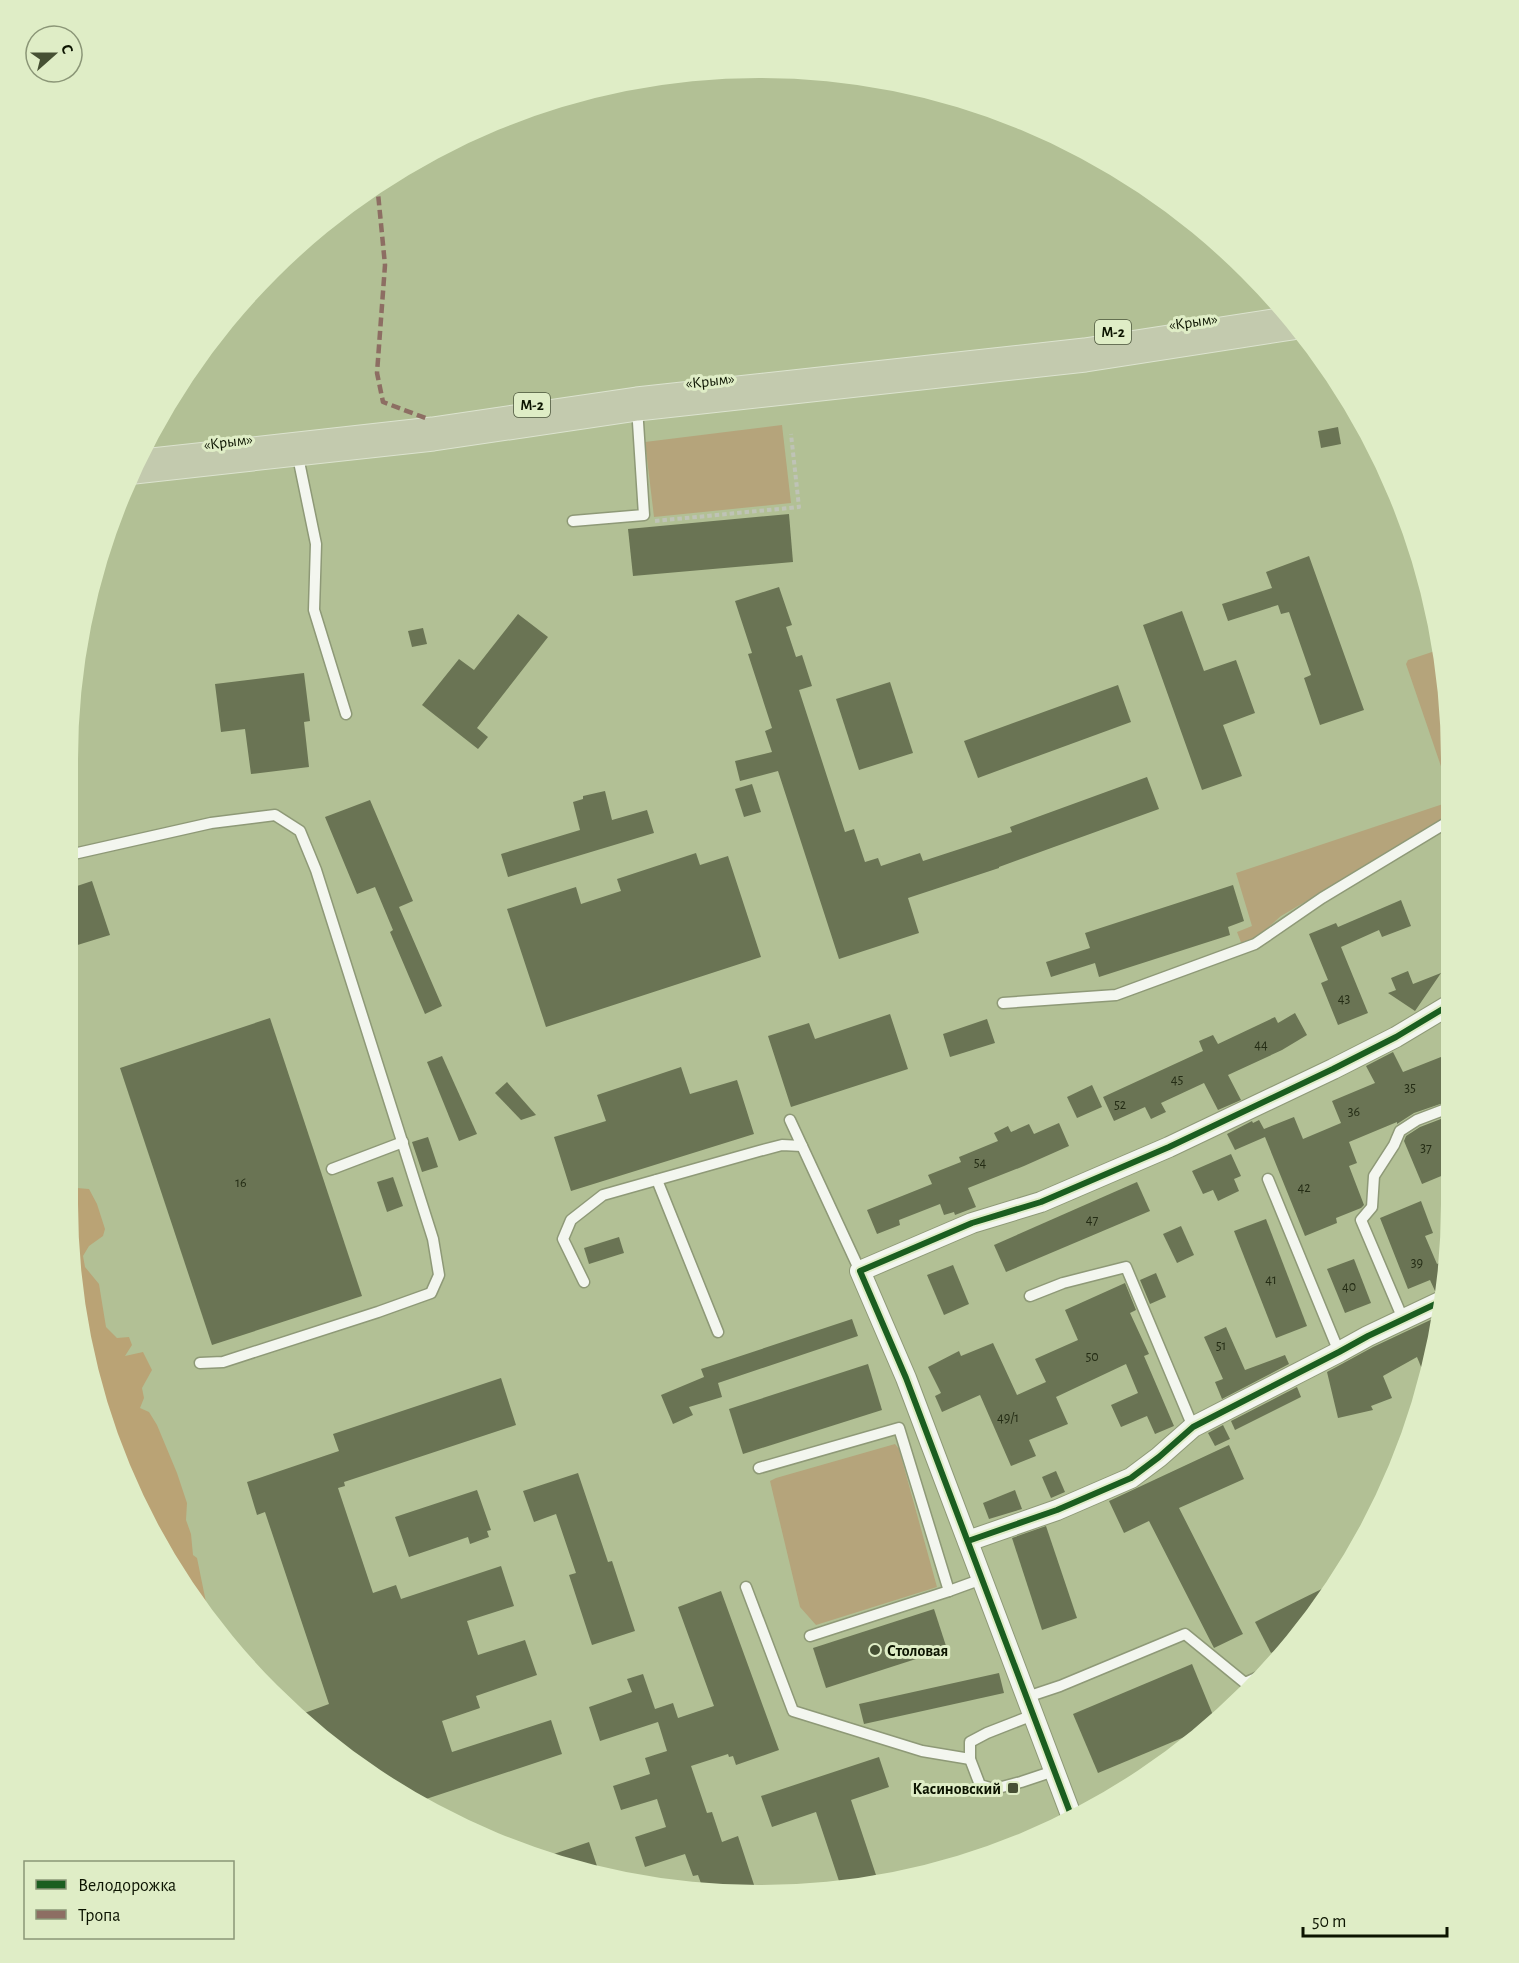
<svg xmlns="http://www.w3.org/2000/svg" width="1519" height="1963" font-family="'Alegreya Sans',sans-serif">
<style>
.green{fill:#b5a47b}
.forest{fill:#baa375}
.building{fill:#6a7454}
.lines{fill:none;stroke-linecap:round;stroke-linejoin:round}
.lane-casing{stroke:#8e9977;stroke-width:13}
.street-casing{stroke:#8e9977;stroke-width:22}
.highway-casing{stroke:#dce3cf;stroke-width:35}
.path{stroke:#bfc3b6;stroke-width:4;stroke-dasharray:4.5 3;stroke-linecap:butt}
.lane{stroke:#f3f6ef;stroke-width:10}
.street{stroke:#f3f6ef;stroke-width:20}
.highway{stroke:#c3caae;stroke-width:33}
.quiet{stroke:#8d6e63;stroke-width:4.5;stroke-dasharray:9 4.5;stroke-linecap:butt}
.cycleway-casing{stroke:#dfedc6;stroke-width:10}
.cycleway{stroke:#1b5e20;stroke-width:6}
.poi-dot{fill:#465034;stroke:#dfedc6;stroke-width:2}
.labels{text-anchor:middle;stroke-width:6;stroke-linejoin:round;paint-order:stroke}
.number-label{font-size:14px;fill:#242c15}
.shield{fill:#dfedc6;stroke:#4b553b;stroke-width:1.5}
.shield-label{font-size:15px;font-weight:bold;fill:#0c1400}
.street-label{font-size:16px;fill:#0c1400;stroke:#dfedc6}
.poi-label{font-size:16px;font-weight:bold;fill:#0c1400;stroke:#dfedc6;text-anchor:start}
</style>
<rect width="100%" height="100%" fill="#b2c095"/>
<g class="green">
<polygon points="782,425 791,503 654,517 645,442"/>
<polygon points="1441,649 1446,670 1446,781 1406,664 1408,660"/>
<polygon points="1446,803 1446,819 1281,916 1254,940 1242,945 1237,932 1252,926 1236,873"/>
<polygon points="895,1444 899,1449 937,1587 816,1625 800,1607 770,1481 776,1478"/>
</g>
<polygon class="forest" points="77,1188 89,1189 97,1204 105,1229 103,1236 89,1246 83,1256 85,1267 99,1284 106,1327 117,1338 129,1337 132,1345 125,1356 143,1352 152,1370 142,1388 144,1398 140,1408 149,1412 157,1425 177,1473 187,1503 186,1520 191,1534 193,1555 197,1558 208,1612 160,1550 91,1383 68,1204 68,1190"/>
<g class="building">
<polygon points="1338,427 1341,444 1321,448 1318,431"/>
<polygon points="789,514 793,562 633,576 628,529"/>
<polygon points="1309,556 1364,710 1320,725 1304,678 1311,675 1289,612 1281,614 1278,605 1228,621 1222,604 1272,588 1266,572"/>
<polygon points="779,587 792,625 786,627 796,657 802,655 812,686 799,690 845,832 854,829 865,862 878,858 881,866 920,853 923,861 1012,832 1010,827 1147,777 1159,809 999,867 999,868 908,898 919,933 839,959 778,771 740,781 735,761 772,752 765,731 772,728 748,654 752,653 735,601"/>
<polygon points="1182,611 1204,671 1236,660 1255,713 1223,725 1242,776 1202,790 1143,625"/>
<polygon points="518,614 548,637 477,728 488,737 478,749 422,705 459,659 474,670"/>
<polygon points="423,628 427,644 412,647 408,631"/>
<polygon points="304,673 310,721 304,722 309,767 251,774 245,729 221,732 215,684"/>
<polygon points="890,682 913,753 859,770 836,699"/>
<polygon points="1118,685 1131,722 978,778 964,741"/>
<polygon points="752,784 761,812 744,817 735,789"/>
<polygon points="605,791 612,820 647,810 654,833 508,877 501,854 580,830 573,802 583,799 583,796"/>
<polygon points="370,800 413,901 399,907 442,1006 425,1014 390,932 393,930 375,887 357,894 325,817"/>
<polygon points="696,853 700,865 728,856 761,957 546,1027 507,909 576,887 581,904 621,891 617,879"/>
<polygon points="92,881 110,935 71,947 68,939 68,889"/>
<polygon points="1233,885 1244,921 1228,927 1230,935 1099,977 1095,963 1051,977 1046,962 1090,948 1085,933"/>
<polygon points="1401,900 1411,926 1382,937 1379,930 1341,947 1368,1013 1338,1025 1321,983 1328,980 1309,934 1336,923 1338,927"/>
<polygon points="1408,971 1413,984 1441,973 1415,1011 1388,993 1396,990 1391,978"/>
<polygon points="1295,1013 1307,1035 1282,1050 1228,1075 1241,1100 1218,1110 1204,1083 1161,1103 1166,1112 1151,1119 1145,1107 1114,1121 1103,1097 1203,1051 1199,1041 1213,1035 1218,1044 1275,1017 1278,1023"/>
<polygon points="890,1014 908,1069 791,1107 768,1036 809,1023 815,1039"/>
<polygon points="270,1018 362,1296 212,1345 120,1068"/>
<polygon points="987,1019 995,1043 950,1057 943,1034"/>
<polygon points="1393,1052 1403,1072 1446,1055 1446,1102 1414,1113 1397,1124 1397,1122 1349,1142 1357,1163 1349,1166 1364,1205 1361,1208 1336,1218 1337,1223 1305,1236 1265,1137 1235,1150 1227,1134 1252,1121 1253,1123 1259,1120 1264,1129 1294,1117 1303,1139 1341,1123 1332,1101 1375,1083 1366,1066"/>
<polygon points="442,1056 477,1134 459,1141 427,1062"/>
<polygon points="681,1067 690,1094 737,1080 754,1134 571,1191 554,1137 606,1121 597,1095"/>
<polygon points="507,1082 536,1115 521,1120 495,1093"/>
<polygon points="1092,1085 1102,1107 1077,1118 1067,1097"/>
<polygon points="1446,1117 1446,1174 1422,1184 1404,1141 1406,1136 1420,1127"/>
<polygon points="1059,1123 1069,1146 1024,1166 968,1188 976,1207 955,1215 954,1212 944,1215 940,1204 899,1220 900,1225 877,1234 867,1210 932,1184 928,1175 961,1162 959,1157 998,1141 994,1133 1008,1126 1011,1132 1029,1124 1034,1134"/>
<polygon points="428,1137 438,1167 422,1172 412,1142"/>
<polygon points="1231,1154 1241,1176 1234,1179 1239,1191 1218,1201 1213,1190 1203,1194 1192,1171"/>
<polygon points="393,1177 403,1206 387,1212 377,1182"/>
<polygon points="1137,1182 1150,1211 1006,1272 994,1245"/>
<polygon points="1421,1201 1433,1233 1425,1236 1437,1264 1446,1260 1446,1288 1435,1291 1430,1280 1408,1289 1380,1218"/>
<polygon points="1266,1219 1307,1326 1276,1338 1234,1231"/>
<polygon points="1181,1226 1194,1255 1177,1263 1163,1234"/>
<polygon points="619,1237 624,1253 589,1264 584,1248"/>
<polygon points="1354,1259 1371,1303 1345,1313 1327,1269"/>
<polygon points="953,1265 969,1304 944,1315 927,1275"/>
<polygon points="1156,1273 1166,1297 1150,1304 1140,1280"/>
<polygon points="1125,1283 1136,1310 1130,1313 1149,1354 1144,1356 1174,1426 1155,1434 1147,1416 1121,1427 1111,1405 1138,1393 1126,1364 1056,1397 1068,1424 1029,1440 1036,1456 1011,1466 980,1395 942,1412 935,1396 941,1393 928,1367 959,1351 961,1356 993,1343 1017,1395 1046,1382 1035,1359 1078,1340 1065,1310"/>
<polygon points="1441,1315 1426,1379 1417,1357 1383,1376 1392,1398 1371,1406 1373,1410 1338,1418 1327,1372 1373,1347"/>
<polygon points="852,1319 858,1336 718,1383 722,1397 689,1407 693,1415 673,1424 661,1395 704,1377 701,1369"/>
<polygon points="1226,1327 1245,1370 1285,1355 1289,1364 1222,1399 1215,1382 1223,1379 1204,1337"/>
<polygon points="868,1364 882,1410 743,1454 729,1409"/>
<polygon points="501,1378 516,1425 344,1482 345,1486 338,1488 373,1593 396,1585 401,1599 501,1566 514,1606 467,1621 478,1655 525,1640 537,1675 476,1696 480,1708 442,1721 452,1752 551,1720 562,1754 414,1803 299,1715 329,1704 265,1512 257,1515 247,1482 339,1451 333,1434"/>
<polygon points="1297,1387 1301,1397 1235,1430 1231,1421"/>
<polygon points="1223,1425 1230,1439 1215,1446 1208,1433"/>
<polygon points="1229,1445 1244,1479 1179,1508 1243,1634 1214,1648 1149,1521 1124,1533 1109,1501"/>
<polygon points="1056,1471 1065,1492 1051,1498 1042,1477"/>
<polygon points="578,1473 608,1562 612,1561 635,1631 592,1645 569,1575 576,1573 556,1514 534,1522 523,1491"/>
<polygon points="477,1490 491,1530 487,1531 489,1537 470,1544 468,1537 409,1557 395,1517"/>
<polygon points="1015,1490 1022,1509 989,1519 983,1503"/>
<polygon points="1046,1526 1077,1618 1042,1630 1012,1538"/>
<polygon points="1338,1581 1335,1588 1289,1644 1271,1653 1255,1622"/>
<polygon points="721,1591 779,1750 736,1765 733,1756 729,1757 728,1754 691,1766 707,1813 712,1812 722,1842 738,1836 757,1894 704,1892 698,1875 693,1876 685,1854 645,1867 635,1837 666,1827 657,1799 621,1810 613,1786 650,1774 645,1758 667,1751 658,1722 600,1741 589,1707 632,1692 627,1679 643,1674 655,1709 673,1703 678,1718 714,1706 678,1607"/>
<polygon points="934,1609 947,1649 826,1688 813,1648"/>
<polygon points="1192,1664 1215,1720 1206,1728 1098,1773 1073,1714"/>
<polygon points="999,1673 1004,1693 864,1724 859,1704"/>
<polygon points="879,1757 889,1787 851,1800 876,1875 841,1887 816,1812 772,1827 761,1796"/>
<polygon points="589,1842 600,1875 581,1872 545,1857"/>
</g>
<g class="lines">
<g class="lane-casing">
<g id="lane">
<polyline points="297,452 316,544 314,610 346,714"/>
<polyline points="573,521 644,515 637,407"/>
<polyline points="69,855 211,823 275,815 300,831 316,870 433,1239 439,1275 431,1293 378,1312 223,1362 200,1363"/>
<polyline points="1003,1003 1116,995 1255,944 1322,898 1446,823"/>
<polyline points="790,1120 860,1271"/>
<polyline points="332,1169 403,1142"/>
<polyline points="1268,1179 1339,1352"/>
<polyline points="657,1180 718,1332"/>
<polyline points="584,1282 563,1239 571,1220 603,1195 759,1151 782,1145 802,1146"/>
<polyline points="1030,1296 1063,1283 1126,1267 1193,1427"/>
<polyline points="1403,1319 1361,1220 1372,1207 1374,1176 1394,1145 1400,1131 1417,1120 1446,1109"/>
<polyline points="759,1468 899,1428 949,1591 982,1579"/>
<polyline points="746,1587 793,1711 922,1751 970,1759"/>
<polyline points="810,1636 949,1591"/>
<polyline points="1027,1697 1060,1686 1185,1634 1245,1683 1265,1674"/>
<polyline points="1033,1715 987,1733 970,1742 970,1759 980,1785 994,1789 1021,1782 1054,1771"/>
</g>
</g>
<g class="street-casing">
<g id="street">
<polyline points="968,1541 1057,1510 1131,1478 1159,1457 1193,1427 1339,1352 1368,1336 1444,1300"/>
<polyline points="1071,1815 906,1378 860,1271 972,1223 1041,1202 1169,1147 1333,1069 1396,1037 1446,1007"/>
</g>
</g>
<g class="highway-casing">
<polyline id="highway" points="134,467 433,434 637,404 1085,355 1292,323"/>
</g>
<polyline class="path" points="655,521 799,507 791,434"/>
<use href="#lane" class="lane"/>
<use href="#street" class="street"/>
<use href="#highway" class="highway"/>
<polyline class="quiet" points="377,183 385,265 377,373 383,402 428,419"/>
<g class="cycleway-casing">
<g id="cycleway">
<polyline points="968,1541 1057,1510 1131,1478 1159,1457 1193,1427 1339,1352 1368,1336 1444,1300"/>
<polyline points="1071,1815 906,1378 860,1271 972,1223 1041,1202 1169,1147 1333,1069 1396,1037 1446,1007"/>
</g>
</g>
<use href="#cycleway" class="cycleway"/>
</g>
<g class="poi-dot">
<circle cx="875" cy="1650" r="6"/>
<rect x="1007" y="1782" width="12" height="12" rx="3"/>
</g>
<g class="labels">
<g class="number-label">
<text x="1344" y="1003">43</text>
<text x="1261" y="1049">44</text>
<text x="1177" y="1084">45</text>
<text x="1410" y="1092">35</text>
<text x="1120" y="1109">52</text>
<text x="1354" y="1116">36</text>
<text x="1426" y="1152">37</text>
<text x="980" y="1167">54</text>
<text x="241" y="1187">16</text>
<text x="1304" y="1192">42</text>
<text x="1092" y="1224">47</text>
<text x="1417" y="1267">39</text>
<text x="1271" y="1284">41</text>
<text x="1349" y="1291">40</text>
<text x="1221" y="1350">51</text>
<text x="1092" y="1361">50</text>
<text x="1008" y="1422">49/1</text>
</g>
<g class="shield">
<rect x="1095" y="320" width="36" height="24" rx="4.5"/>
<rect x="514" y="393" width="36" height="24" rx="4.5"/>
</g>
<g class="shield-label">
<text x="1113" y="337">М-2</text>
<text x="532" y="410">М-2</text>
</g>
<g class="street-label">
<text transform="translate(1193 321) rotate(-8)" y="6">«Крым»</text>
<text transform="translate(710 380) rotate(-6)" y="6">«Крым»</text>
<text transform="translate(228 441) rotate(-7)" y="6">«Крым»</text>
</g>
<g class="poi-label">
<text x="887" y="1656">Столовая</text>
<text x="1001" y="1794" text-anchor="end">Касиновский</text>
</g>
</g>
<path d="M0 0H1519V1963H0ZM759 78H760A681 681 0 0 1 1441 759V1204A681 681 0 0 1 760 1885H759A681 681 0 0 1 78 1204V759A681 681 0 0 1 759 78Z" fill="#dfedc6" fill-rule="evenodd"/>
<rect x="24" y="1861" width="210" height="78" fill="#dfedc6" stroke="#8b9677" stroke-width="1.5"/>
<rect x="36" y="1880" width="30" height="9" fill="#1b5e20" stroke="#8b9677" stroke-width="1.5"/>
<text x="78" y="1891" font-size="18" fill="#0c1400">Велодорожка</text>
<rect x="36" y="1910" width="30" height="9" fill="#8d6e63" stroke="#8b9677" stroke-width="1.5"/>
<text x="78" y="1921" font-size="18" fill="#0c1400">Тропа</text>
<g transform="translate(54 54) rotate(69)"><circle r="28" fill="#dfedc6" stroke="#8b9677" stroke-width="1.5"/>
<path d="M0-4.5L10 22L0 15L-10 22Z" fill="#465034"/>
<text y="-9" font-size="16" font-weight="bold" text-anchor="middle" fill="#0c1400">С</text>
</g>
<path d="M1303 1927v9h144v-9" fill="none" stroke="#0c1400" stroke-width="3"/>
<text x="1312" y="1927" font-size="18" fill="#0c1400" stroke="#dfedc6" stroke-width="4.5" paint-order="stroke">50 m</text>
</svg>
